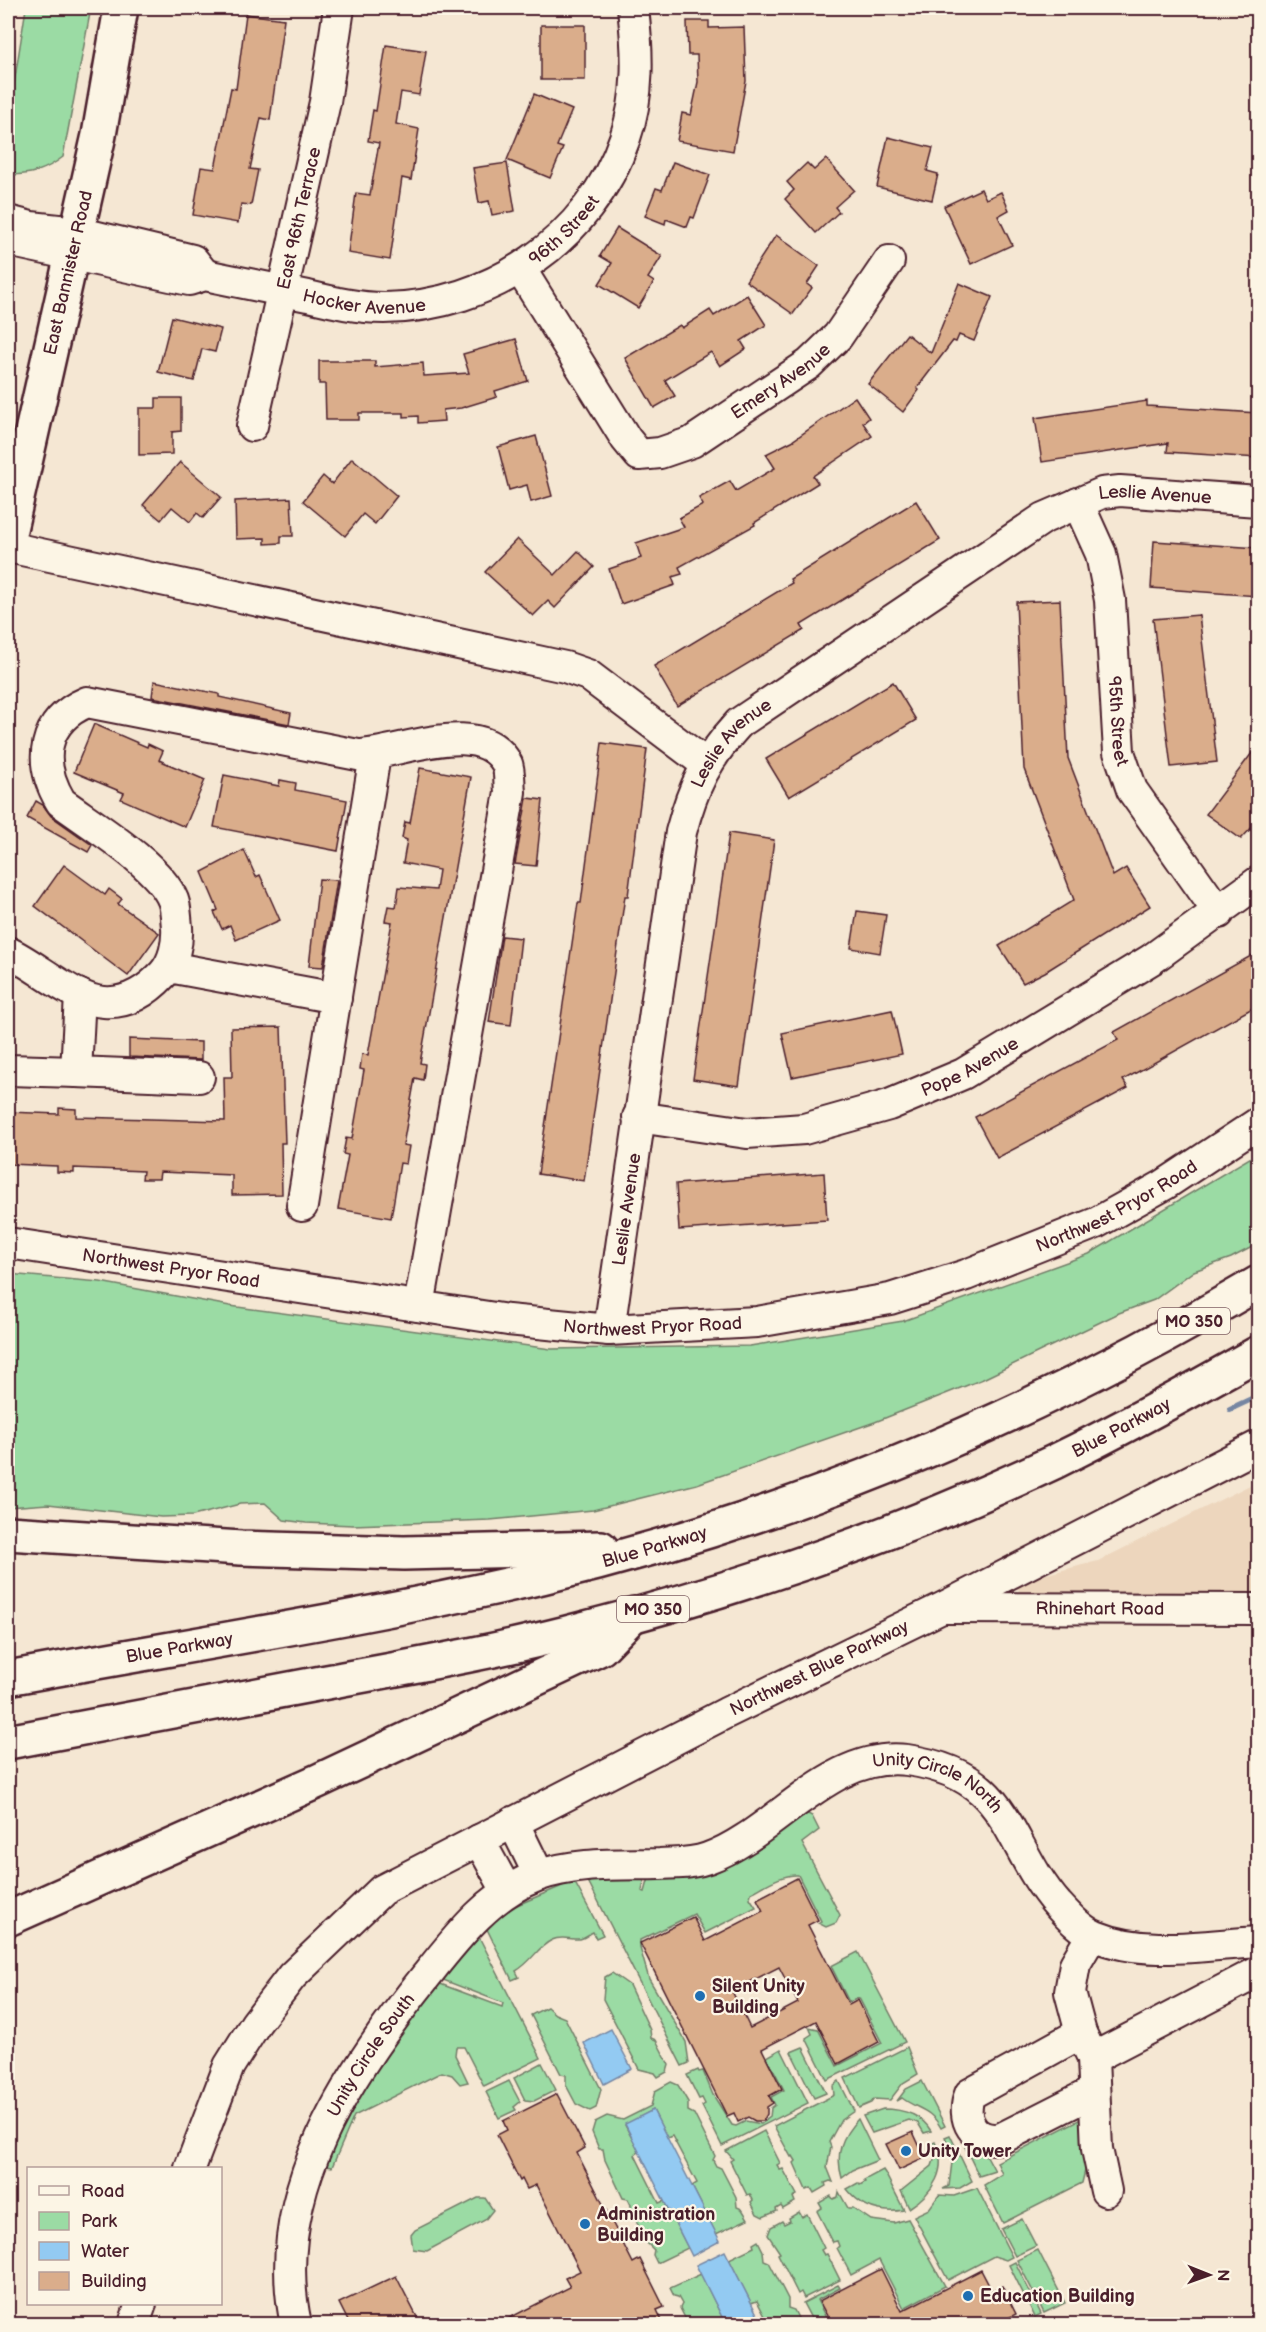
<svg xmlns="http://www.w3.org/2000/svg" width="1266" height="2332" font-family="'Balsamiq Sans',sans-serif">
<style>
.built{fill:#edd6bd}
.green{fill:#9bdba4;stroke:#727d68;stroke-width:1.5}
.water{fill:#93caf2;stroke:#7686a2;stroke-width:1.5}
.lines{fill:none;stroke-linecap:round;stroke-linejoin:round}
.stream{stroke:#7686a2;stroke-width:6}
.building{fill:#daad8b;stroke:#4a1f2b;stroke-width:1.5;fill-rule:evenodd}
.minor-casing{stroke:#4a1f2b;stroke-width:34}
.major-casing{stroke:#4a1f2b;stroke-width:38}
.highway-casing{stroke:#4a1f2b;stroke-width:38}
.minor{stroke:#fcf5e5;stroke-width:30}
.major{stroke:#fcf5e5;stroke-width:33}
.highway{stroke:#fcf5e5;stroke-width:33}
.poi-dot{fill:#1f6fb2;stroke:#fcf5e5;stroke-width:2}
.labels{text-anchor:middle;stroke-width:4.5;stroke-linejoin:round;paint-order:stroke}
.shield{fill:#fcf5e5;stroke:#7f5f63;stroke-width:1.5}
.shield-label{font-size:16px;font-weight:bold;fill:#4a1f2b}
.street-label{font-size:18px;fill:#4a1f2b;stroke:#fcf5e5}
.poi-label{font-size:18px;font-weight:bold;fill:#4a1f2b;stroke:#fcf5e5;text-anchor:start}
</style>
<rect width="100%" height="100%" fill="#f5e7d3"/>
<filter id="ink" filterUnits="userSpaceOnUse"><feTurbulence type="fractalNoise" baseFrequency=".0167" numOctaves="2"/><feDisplacementMap in="SourceGraphic" scale="12" xChannelSelector="R" yChannelSelector="G"/><feConvolveMatrix kernelMatrix="1 2 1 2 8 2 1 2 1" color-interpolation-filters="sRGB"/></filter>
<g filter="url(#ink)">
<polygon class="built" points="1258,1481 1258,1596 1021,1597 1018,1588 1020,1581 1098,1561"/>
<g class="green">
<path d="M26,8H91L63,157C45,171 30,175 8,175V122Z"/>
<polygon points="1258,1153 1258,1244 1231,1258 1194,1271 1154,1300 1119,1313 983,1379 875,1422 697,1484 593,1510 490,1520 353,1525 306,1523 284,1520 265,1503 240,1504 193,1516 161,1517 48,1504 8,1507 8,1274 100,1282 230,1306 551,1349 750,1346 903,1321 1089,1254"/>
<path d="M806,1813L812,1816L819,1830L802,1843L840,1915L836,1923L826,1927L818,1923L821,1921L798,1875C781,1874 765,1886 751,1893L750,1898L756,1907L705,1933L694,1914L640,1940V1948L649,1979L686,2042L689,2063L682,2066L587,1879L645,1878L642,1891L645,1892L650,1874Z"/>
<path d="M574,1881L603,1935L596,1938L593,1932C589,1934 584,1938 580,1939C570,1940 562,1935 552,1940C536,1948 533,1961 516,1971L519,1977L512,1980L485,1925L510,1908Z"/>
<polygon points="477,1933 541,2058 484,2086 464,2047 456,2047 455,2055 468,2082 460,2084 452,2075 442,2072 354,2116 332,2167 325,2166 352,2097 435,1982 502,2007 503,2003 438,1978"/>
<polygon points="858,1952 905,2042 827,2080 806,2038 812,2034 809,2027 818,2029 837,2066 882,2043 859,1998 849,2002 831,1966"/>
<polygon points="612,1973 629,1985 650,2030 651,2038 656,2040 669,2065 667,2072 658,2077 655,2073 639,2069 603,1999 605,1977"/>
<polygon points="547,2007 555,2014 565,2018 601,2089 596,2108 590,2111 576,2104 566,2085 566,2075 561,2074 531,2015"/>
<polygon points="803,2047 826,2093 814,2098 791,2052"/>
<polygon points="907,2047 918,2074 903,2083 890,2100 874,2099 871,2103 859,2108 845,2078"/>
<polygon points="781,2049 808,2103 722,2146 702,2106 705,2104 702,2098 699,2099 687,2075 698,2070 699,2072 703,2071 713,2095 732,2125 736,2126 746,2121 761,2124 770,2117 771,2108 775,2105 771,2097 784,2090 767,2057"/>
<polygon points="542,2063 556,2090 534,2101 525,2100 514,2078"/>
<polygon points="509,2081 520,2102 514,2107 516,2110 499,2118 486,2092"/>
<polygon points="839,2081 854,2111 841,2120 829,2142 831,2147 827,2167 833,2182 830,2181 825,2183 826,2186 814,2193 811,2188 806,2190 794,2163 796,2161 793,2156 791,2157 774,2126 834,2095 833,2086"/>
<path d="M922,2081L945,2126L941,2128C930,2108 918,2110 902,2098L897,2101L906,2089Z"/>
<polygon points="671,2082 678,2085 688,2102 688,2111 694,2114 715,2156 713,2160 716,2166 721,2168 736,2197 737,2207 742,2209 748,2219 716,2234 692,2186 697,2183 672,2136 667,2138 653,2110 625,2125 639,2152 635,2155 659,2203 664,2201 688,2248 657,2263 653,2255 654,2250 647,2243 630,2209 631,2205 628,2199 623,2198 605,2160 603,2149 599,2149 592,2132 595,2122 607,2116 623,2120 651,2106 655,2091"/>
<polygon points="1083,2101 1086,2108 1088,2158 1082,2183 1003,2223 984,2185 1002,2174 997,2162 1083,2118 1078,2104"/>
<path d="M883,2109C902,2109 921,2114 931,2131L924,2133L918,2123L909,2120L872,2133L863,2116Z"/>
<path d="M858,2119L878,2160L853,2170L842,2178C835,2154 841,2137 858,2119Z"/>
<polygon points="764,2131 780,2163 777,2165 780,2170 783,2169 797,2195 793,2197 795,2202 783,2209 781,2206 776,2209 777,2211 763,2217 757,2214 751,2202 753,2200 750,2194 747,2195 730,2161 733,2159 726,2151"/>
<polygon points="950,2135 972,2181 960,2188 943,2189 949,2186 953,2154 945,2137"/>
<path d="M935,2142C949,2169 933,2193 909,2208L901,2191L932,2166L935,2157L929,2145Z"/>
<polygon points="965,2147 987,2156 995,2171 979,2176"/>
<path d="M883,2170L885,2173L904,2210C881,2214 861,2207 847,2189L858,2183L860,2185L865,2182L864,2180Z"/>
<polygon points="977,2188 1012,2257 1006,2260 994,2256 948,2280 914,2216 929,2209 939,2195 954,2196"/>
<polygon points="839,2192 848,2208 853,2208 871,2220 894,2223 908,2219 945,2286 904,2308 879,2260 851,2275 837,2248 839,2246 837,2241 833,2242 817,2211 822,2208 819,2203 831,2196 833,2199 838,2197"/>
<polygon points="478,2198 485,2198 493,2210 485,2220 427,2251 413,2249 411,2235 415,2230"/>
<polygon points="799,2212 802,2217 807,2214 824,2248 821,2250 824,2255 827,2254 840,2280 804,2298 801,2292 798,2294 778,2254 780,2253 768,2235 771,2227 782,2221 784,2224 790,2221 789,2218"/>
<polygon points="1022,2219 1036,2246 1015,2256 1001,2229"/>
<polygon points="758,2241 763,2251 764,2260 769,2262 788,2299 788,2308 794,2310 801,2324 769,2324 757,2301 751,2303 729,2259 754,2247 753,2244"/>
<polygon points="1038,2250 1065,2303 1044,2313 1017,2260"/>
<polygon points="1015,2262 1041,2314 1035,2317 1009,2265"/>
<polygon points="701,2274 723,2319 719,2321 720,2324 688,2324 680,2308 682,2304 678,2297 674,2296 670,2288"/>
<polygon points="838,2285 840,2288 817,2300 829,2324 814,2324 803,2303"/>
</g>
<g class="water">
<polygon points="611,2029 632,2069 604,2084 584,2043"/>
<polygon points="653,2110 720,2241 692,2256 625,2124"/>
<polygon points="725,2251 762,2324 726,2324 723,2319 696,2265"/>
</g>
<g class="lines">
<polyline class="stream" points="1230,1409 1258,1396"/>
</g>
<g class="building">
<polygon points="246,14 284,19 270,120 261,118 250,169 258,170 251,205 241,204 238,223 193,215 201,167 215,169 231,88 236,89"/>
<polygon points="687,21 709,21 709,28 744,27 746,81 733,151 677,141 682,113 691,115 698,82 697,55 688,55"/>
<rect x="541" y="25" width="44" height="55"/>
<polygon points="386,45 426,51 419,95 401,92 396,124 419,129 411,180 402,178 390,260 348,253 356,193 370,195 379,143 368,141 373,110 376,111"/>
<polygon points="534,94 572,110 557,146 563,148 550,178 507,160"/>
<polygon points="888,137 933,148 927,171 938,174 932,200 877,187"/>
<polygon points="826,159 854,190 835,207 839,212 816,233 785,199 794,190 787,182 807,163 814,170"/>
<polygon points="673,162 710,175 694,218 691,217 687,227 666,219 665,224 645,216 656,188 662,190"/>
<polygon points="507,163 515,211 492,215 489,201 479,203 473,168"/>
<polygon points="981,189 986,199 1001,192 1009,210 998,216 1012,245 971,264 944,206"/>
<polygon points="617,228 662,256 648,278 654,282 638,308 599,284 612,263 600,256"/>
<polygon points="776,235 819,266 807,284 812,288 793,314 746,281"/>
<polygon points="959,283 992,297 974,341 959,335 956,342 953,341 917,388 919,390 903,412 868,384 907,334 931,353"/>
<polygon points="747,295 766,325 741,341 746,349 720,366 711,352 665,380 675,396 654,408 625,358 680,325 682,328 710,310 714,316"/>
<polygon points="172,317 221,329 215,352 202,349 194,381 158,372"/>
<polygon points="516,339 528,381 495,391 497,397 461,408 443,410 444,421 418,423 418,416 404,417 404,413 359,413 359,420 326,420 325,384 319,384 319,361 375,361 375,367 423,363 424,376 469,373 463,354"/>
<polygon points="855,397 869,418 863,423 872,436 813,476 818,483 754,523 755,525 679,567 682,574 672,577 675,585 621,604 609,569 641,558 636,543 684,527 679,518 703,505 699,498 730,481 736,491 775,468 766,454 792,441"/>
<polygon points="156,398 181,398 181,431 172,432 172,454 139,455 139,408 156,408"/>
<polygon points="1147,401 1147,406 1258,413 1258,458 1167,452 1168,443 1042,462 1035,418"/>
<polygon points="536,436 552,496 531,502 527,485 509,490 498,447"/>
<polygon points="352,458 397,496 375,524 363,514 345,536 303,501 323,476 332,484"/>
<polygon points="180,462 221,497 203,518 197,513 190,522 172,507 161,520 143,505"/>
<polygon points="291,498 293,536 281,536 281,543 265,544 265,538 236,539 235,501"/>
<polygon points="916,501 940,540 801,625 804,630 677,706 654,666 792,583 790,579"/>
<polygon points="517,539 555,575 578,551 594,567 555,608 548,601 533,616 485,572"/>
<polygon points="1154,541 1258,548 1258,596 1151,588"/>
<polygon points="1060,600 1068,758 1113,876 1126,868 1150,906 1045,972 1023,983 999,946 1074,900 1024,769 1016,602"/>
<polygon points="1199,615 1217,762 1171,767 1153,619"/>
<polygon points="154,681 219,694 219,697 291,713 289,724 152,697"/>
<polygon points="893,682 916,720 789,797 766,759"/>
<polygon points="94,724 147,747 148,744 163,751 159,760 205,780 185,827 121,799 124,793 74,772"/>
<polygon points="602,743 647,749 628,896 625,896 584,1181 538,1174 578,903 581,903"/>
<polygon points="1258,745 1258,821 1241,839 1206,814"/>
<polygon points="420,768 471,777 420,1063 425,1064 423,1080 415,1078 403,1145 409,1146 406,1164 400,1163 391,1218 338,1209 348,1155 343,1154 346,1138 352,1139 364,1070 360,1069 362,1054 368,1055 392,922 385,921 388,906 396,907 399,887 436,890 439,870 403,863 407,840 402,838 405,822 410,823"/>
<polygon points="224,775 279,786 280,780 296,783 295,790 347,800 338,851 214,827"/>
<polygon points="527,798 543,800 536,866 515,864"/>
<polygon points="36,801 43,805 51,816 92,845 88,852 27,818"/>
<polygon points="729,833 774,840 739,1086 693,1079"/>
<polygon points="244,850 256,877 260,875 280,920 236,940 230,925 222,929 214,912 218,910 202,872"/>
<polygon points="64,865 105,895 109,889 122,899 118,904 159,933 128,976 35,906"/>
<polygon points="319,879 337,880 323,967 309,966"/>
<polygon points="857,911 886,915 880,953 851,948"/>
<polygon points="502,936 521,938 511,1025 489,1022"/>
<polygon points="1258,952 1258,1005 1123,1080 1128,1088 997,1158 975,1117 1118,1040 1114,1032"/>
<polygon points="892,1010 902,1054 792,1077 782,1033"/>
<polygon points="281,1027 285,1143 281,1143 282,1194 232,1195 232,1175 160,1172 159,1179 142,1179 143,1171 74,1168 74,1173 57,1172 57,1166 8,1164 8,1112 59,1114 59,1108 76,1109 76,1117 225,1121 224,1077 232,1077 231,1028"/>
<polygon points="129,1039 201,1042 201,1060 129,1057"/>
<polygon points="824,1173 827,1220 679,1230 676,1184"/>
<path d="M797,1878L818,1920L808,1925L849,2005L858,2000L879,2042L838,2064L816,2021L762,2049L782,2089L769,2096L773,2103L767,2107V2114L763,2121H755L748,2117L738,2122L734,2113L727,2116L640,1943L693,1917L705,1941L763,1911L757,1899ZM779,1967L798,2003L750,2028L732,1991Z"/>
<polygon points="557,2094 585,2148 577,2153 633,2263 640,2259 664,2307 657,2310 664,2325 496,2325 570,2287 565,2278 580,2271 536,2185 527,2189 522,2179 520,2181 497,2135 507,2130 503,2121"/>
<polygon points="913,2132 925,2158 899,2170 886,2144"/>
<polygon points="881,2269 902,2311 981,2270 992,2291 1002,2286 1016,2314 1008,2318 1011,2325 832,2325 819,2301"/>
<polygon points="396,2276 421,2325 350,2325 339,2303"/>
</g>
<g class="lines">
<g class="minor-casing">
<g id="minor">
<polyline points="8,221 31,227 77,232 193,260 205,275"/>
<path id="s1" d="M8,241L189,280L205,275C239,282 274,289 308,296C333,302 358,308 384,308C490,307 591,239 625,138C640,95 638,52 633,8"/>
<path id="s2" d="M521,270L626,439L639,455L660,453L692,442L809,364L838,336L889,261"/>
<path id="s3" d="M252,426L325,102L339,8"/>
<path id="s4" d="M1078,503L1101,554L1110,600L1119,752L1132,790L1219,913"/>
<polyline points="8,547 565,667 588,675 706,764"/>
<path d="M8,952C36,965 74,1000 104,1002C128,1004 148,990 163,974C174,962 178,943 177,927C176,919 176,908 173,900C159,865 92,825 61,802C37,762 42,721 87,702L358,755C397,755 482,714 507,764C510,771 509,784 510,792L419,1306"/>
<polyline points="169,967 336,998"/>
<polyline points="80,995 76,1072 199,1077"/>
<polyline points="8,1070 76,1072"/>
<path id="s5" d="M638,1117L747,1133L804,1129L889,1105L963,1074L1152,959L1258,882"/>
<polyline points="302,1206 375,755"/>
<path id="s6" d="M8,1243L508,1320L609,1330L757,1322L890,1299L966,1275L1096,1223L1164,1185L1258,1123"/>
<path id="s7" d="M609,1330L681,832C693,786 707,758 739,723L1044,518L1102,493L1120,491L1258,501"/>
<path id="s8" d="M947,1608L1258,1609"/>
<polyline points="513,1822 539,1875"/>
<polyline points="479,1840 507,1891"/>
<polyline points="1092,1935 1075,1964 1070,1992 1081,2033 1093,2058 1097,2149 1106,2191"/>
<path d="M1081,2033L970,2094C960,2119 974,2144 1002,2138L1093,2092"/>
<polyline points="1093,2058 1258,1972"/>
<path id="s9" d="M190,2168L229,2066L256,2023L292,1976L382,1890L726,1713L942,1608L1258,1446"/>
<polyline points="134,2324 141,2304"/>
<path id="s10" d="M296,2324C267,2194 349,2072 426,1976C457,1937 490,1894 537,1876C575,1862 621,1865 660,1864C676,1863 692,1864 708,1858C775,1834 830,1750 907,1760C1013,1775 1003,1842 1058,1905C1069,1917 1081,1930 1095,1936C1146,1957 1205,1945 1258,1942"/>
</g>
</g>
<g class="major-casing">
<g id="major">
<path id="s11" d="M8,538L99,135L121,8"/>
</g>
</g>
<g class="highway-casing">
<g id="highway">
<polyline points="8,1533 241,1548 404,1553 601,1548"/>
<path id="s12" d="M8,1678C186,1645 366,1618 542,1577C794,1517 1036,1415 1258,1283"/>
<path id="s13" d="M8,1742C114,1722 220,1702 327,1682C407,1667 488,1653 567,1633C733,1591 899,1535 1054,1462C1123,1428 1191,1391 1258,1353"/>
<polyline points="8,1919 318,1781 601,1648 634,1614"/>
</g>
</g>
<use href="#minor" class="minor"/>
<use href="#major" class="major"/>
<use href="#highway" class="highway"/>
</g>
</g>
<g class="poi-dot">
<circle cx="700" cy="1996" r="6"/>
<circle cx="906" cy="2151" r="6"/>
<circle cx="585" cy="2224" r="6"/>
<circle cx="968" cy="2296" r="6"/>
</g>
<g class="labels">
<g class="shield">
<rect x="1158" y="1308" width="72" height="26" rx="4.5"/>
<rect x="617" y="1596" width="72" height="26" rx="4.5"/>
</g>
<g class="shield-label">
<text x="1194" y="1327">MO 350</text>
<text x="653" y="1615">MO 350</text>
</g>
<g class="street-label">
<text dy="6" stroke="none"><textPath href="#s3" startOffset="213">East 96th Terrace</textPath></text>
<text dy="6" stroke="none"><textPath href="#s1" startOffset="586">96th Street</textPath></text>
<text dy="6" stroke="none"><textPath href="#s11" startOffset="272">East Bannister Road</textPath></text>
<text dy="6" stroke="none"><textPath href="#s1" startOffset="364">Hocker Avenue</textPath></text>
<text dy="6" stroke="none"><textPath href="#s2" startOffset="382">Emery Avenue</textPath></text>
<text dy="6" stroke="none"><textPath href="#s7" startOffset="1112">Leslie Avenue</textPath></text>
<text dy="6" stroke="none"><textPath href="#s4" startOffset="224">95th Street</textPath></text>
<text dy="6" stroke="none"><textPath href="#s7" startOffset="608">Leslie Avenue</textPath></text>
<text dy="6" stroke="none"><textPath href="#s5" startOffset="345">Pope Avenue</textPath></text>
<text dy="6" stroke="none"><textPath href="#s6" startOffset="1136">Northwest Pryor Road</textPath></text>
<text dy="6" stroke="none"><textPath href="#s7" startOffset="122">Leslie Avenue</textPath></text>
<text dy="6" stroke="none"><textPath href="#s6" startOffset="165">Northwest Pryor Road</textPath></text>
<text dy="6" stroke="none"><textPath href="#s6" startOffset="651">Northwest Pryor Road</textPath></text>
<text dy="6" stroke="none"><textPath href="#s13" startOffset="1162">Blue Parkway</textPath></text>
<text dy="6" stroke="none"><textPath href="#s12" startOffset="660">Blue Parkway</textPath></text>
<text dy="6" stroke="none"><textPath href="#s8" startOffset="153">Rhinehart Road</textPath></text>
<text dy="6" stroke="none"><textPath href="#s12" startOffset="174">Blue Parkway</textPath></text>
<text dy="6" stroke="none"><textPath href="#s9" startOffset="834">Northwest Blue Parkway</textPath></text>
<text dy="6" stroke="none"><textPath href="#s10" startOffset="972">Unity Circle North</textPath></text>
<text dy="6" stroke="none"><textPath href="#s10" startOffset="288">Unity Circle South</textPath></text>
</g>
<g class="poi-label">
<text x="712" y="1992">Silent Unity<tspan x="712" dy="21">Building</tspan></text>
<text x="918" y="2157">Unity Tower</text>
<text x="597" y="2220">Administration<tspan x="597" dy="21">Building</tspan></text>
<text x="980" y="2302">Education Building</text>
</g>
</g>
<rect width="1266" height="2332" fill="none" stroke="#fcf5e5" stroke-width="30"/>
<rect x="15" y="15" width="1236" height="2302" fill="none" stroke="#4a1f2b" stroke-width="2" filter="url(#ink)"/>
<rect x="27" y="2167" width="195" height="138" fill="#fcf5e5" stroke="#b59f9b" stroke-width="1.5"/>
<rect x="39" y="2186" width="30" height="9" fill="#fcf5e5" stroke="#b59f9b" stroke-width="1.5"/>
<text x="81" y="2197" font-size="18" fill="#4a1f2b">Road</text>
<rect x="39" y="2212" width="30" height="18" fill="#9bdba4" stroke="#b59f9b" stroke-width="1.5"/>
<text x="81" y="2227" font-size="18" fill="#4a1f2b">Park</text>
<rect x="39" y="2242" width="30" height="18" fill="#93caf2" stroke="#b59f9b" stroke-width="1.5"/>
<text x="81" y="2257" font-size="18" fill="#4a1f2b">Water</text>
<rect x="39" y="2272" width="30" height="18" fill="#daad8b" stroke="#b59f9b" stroke-width="1.5"/>
<text x="81" y="2287" font-size="18" fill="#4a1f2b">Building</text>
<g transform="translate(1209 2275) rotate(91)" stroke="#fcf5e5" stroke-width="4.5" paint-order="stroke">
<path d="M0-4.5L10 22L0 15L-10 22Z" fill="#4a1f2b"/>
<text y="-9" font-size="16" font-weight="bold" text-anchor="middle" fill="#4a1f2b">N</text>
</g>
</svg>
